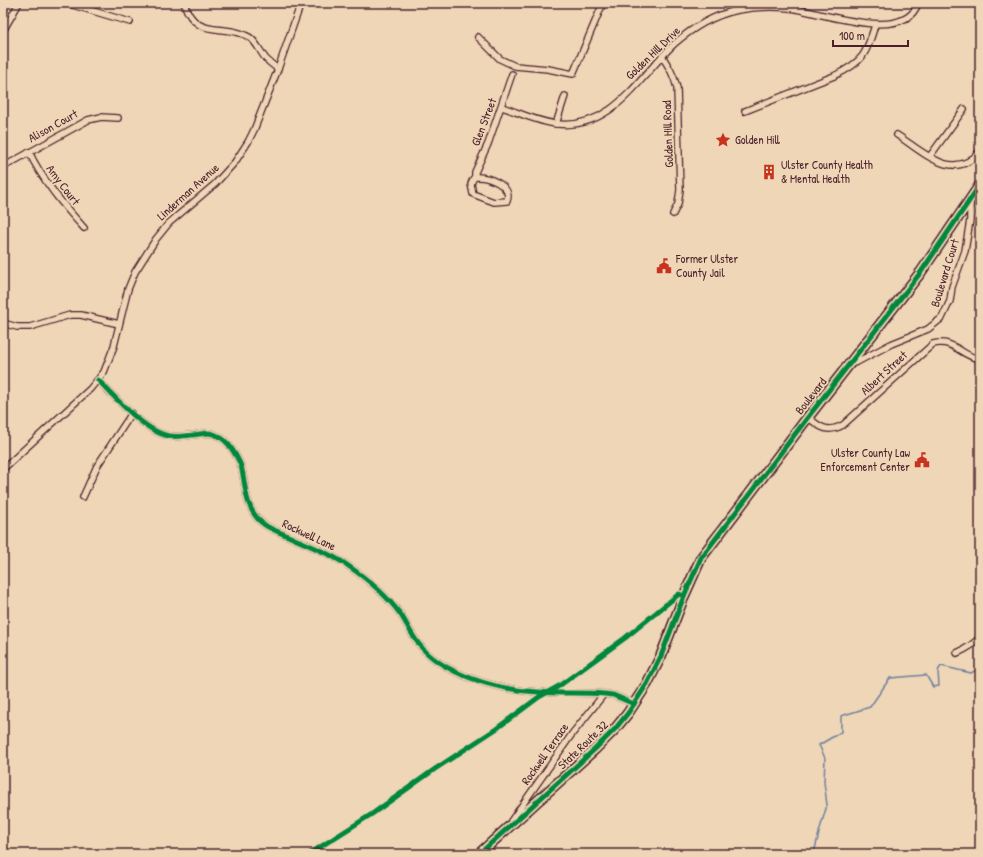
<svg xmlns="http://www.w3.org/2000/svg" width="983" height="857" font-family="'Patrick Hand',sans-serif">
<style>
.lines{fill:none;stroke-linecap:round;stroke-linejoin:round}
.stream{stroke:#70819d;stroke-width:1.5}
.minor-casing{stroke:#4a1f2b;stroke-width:8}
.primary-casing{stroke:#4a1f2b;stroke-width:12}
.minor{stroke:#efd6b7;stroke-width:5.5}
.primary{stroke:#efd6b7;stroke-width:9}
.cycleway-casing{stroke:#efd6b7;stroke-width:8}
.cycleway{stroke:#00873e;stroke-width:5}
.labels{text-anchor:middle;stroke-width:3.5;stroke-linejoin:round;paint-order:stroke}
.street-label{font-size:12px;fill:#4a1f2b;stroke:#efd6b7}
.poi-label{font-size:12px;fill:#4a1f2b;stroke:#efd6b7;text-anchor:start}
</style>
<rect width="100%" height="100%" fill="#efd6b7"/>
<filter id="ink" filterUnits="userSpaceOnUse"><feTurbulence type="fractalNoise" baseFrequency=".025" numOctaves="2"/><feDisplacementMap in="SourceGraphic" scale="8" xChannelSelector="R" yChannelSelector="G"/><feConvolveMatrix kernelMatrix="1 2 1 2 8 2 1 2 1" color-interpolation-filters="sRGB"/></filter>
<g filter="url(#ink)">
<g class="lines">
<polyline class="stream" points="813,854 814,853 820,829 827,805 824,782 825,758 819,745 841,732 841,716 870,707 890,678 926,675 933,687 939,686 938,671 941,666 971,673 980,668"/>
<g class="minor-casing">
<g id="minor">
<polyline points="66,3 130,22"/>
<path d="M184,3C196,41 224,22 249,37C257,42 260,52 266,59C270,63 274,66 278,69"/>
<polyline points="3,31 19,3"/>
<polyline points="478,37 500,59 515,66 548,69 573,74 603,3"/>
<path d="M662,56C669,67 674,75 677,88L680,190L678,204L673,214"/>
<path d="M502,107C520,113 538,122 557,124C613,130 639,77 674,44C692,28 714,15 738,10C754,7 772,6 789,8C819,11 905,45 918,3"/>
<path d="M745,111L834,76C863,62 866,55 875,25"/>
<polyline points="556,124 565,96"/>
<path d="M897,135C922,151 954,184 980,151"/>
<path d="M29,152C43,181 63,205 84,228"/>
<polyline points="930,156 964,109"/>
<polyline points="3,167 88,120 101,117 118,118"/>
<polyline points="475,177 475,172 488,144 512,74"/>
<path d="M475,177C487,176 513,185 507,201L494,202L473,194L471,184L473,179Z"/>
<polyline points="3,323 17,327 30,327 70,315 81,315 119,324"/>
<polyline points="851,364 857,362 891,344 928,329 942,318 950,301 952,287 965,251 970,220 970,202"/>
<path d="M98,380C115,397 145,432 169,436C181,438 196,434 209,433C217,434 224,439 229,445C234,452 238,458 241,466C246,484 244,502 257,518C264,527 277,531 288,536C308,545 329,553 347,565C366,578 388,597 401,615C407,624 411,634 418,643C442,675 499,690 538,692C560,694 582,692 604,694L613,695L634,704"/>
<path d="M808,417C820,428 828,433 843,425L933,344C955,339 960,356 980,359"/>
<polyline points="3,469 90,389 104,372 114,346 128,289 135,272 156,239 169,223 215,184 235,162 248,142 254,130 278,69 301,3"/>
<polyline points="83,497 97,466 132,413"/>
<path d="M957,653C966,649 974,645 980,637"/>
<polyline points="511,821 572,734 604,694"/>
</g>
</g>
<g class="primary-casing">
<polyline id="primary" points="479,854 595,749 615,729 628,713 647,684 661,656 684,596 701,558 808,417 921,272 980,185"/>
</g>
<use href="#minor" class="minor"/>
<use href="#primary" class="primary"/>
<g class="cycleway-casing">
<g id="cycleway">
<path d="M98,380C115,397 145,432 169,436C181,438 196,434 209,433C217,434 224,439 229,445C234,452 238,458 241,466C246,484 244,502 257,518C264,527 277,531 288,536C308,545 329,553 347,565C366,578 388,597 401,615C407,624 411,634 418,643C442,675 499,690 538,692C560,694 582,692 604,694L613,695L634,704"/>
<polyline points="309,854 372,814 435,769 496,729 539,697 559,686 625,638 679,594 684,596"/>
<polyline points="479,854 595,749 615,729 628,713 647,684 661,656 684,596 701,558 808,417 921,272 980,185"/>
</g>
</g>
<use href="#cycleway" class="cycleway"/>
</g>
</g>
<defs>
<g id="sight-bare" transform="scale(1.2)"><path d="M0-6L1.8-2.2L6-1.7L2.9 1.2L3.7 5.4L0 3.3L-3.7 5.4L-2.9 1.2L-6-1.7L-1.8-2.2Z" fill="#c8321e" stroke="#efd6b7" stroke-width="2.5" paint-order="stroke"/></g>
<g id="building-bare" transform="scale(1.2)"><path d="M-4-6H4V6H1V3H-1V6H-4ZM-2.5-4.3h1.7v1.8h-1.7ZM.8-4.3h1.7v1.8H.8ZM-2.5-1h1.7V.8h-1.7ZM.8-1h1.7V.8H.8Z" fill="#c8321e" stroke="#efd6b7" stroke-width="2.5" paint-order="stroke"/></g>
<g id="civic-bare" transform="scale(1.2)"><path d="M-.6-6.5H3V-4.5H.6V-3L4-1V1h2V6H-6V1h2V-1L-.6-3ZM-1.2 2.5V6h2.4V2.5Z" fill="#c8321e" stroke="#efd6b7" stroke-width="2.5" paint-order="stroke"/></g>
</defs>
<g fill-rule="evenodd">
<use href="#sight-bare" x="723" y="140"/>
<use href="#building-bare" x="769" y="172"/>
<use href="#civic-bare" x="664" y="266"/>
<use href="#civic-bare" x="922" y="460"/>
</g>
<g class="labels">
<g class="street-label">
<text transform="translate(653 53) rotate(-44)" y="4">Golden Hill Drive</text>
<text transform="translate(484 122) rotate(-69)" y="4">Glen Street</text>
<text transform="translate(53 126) rotate(-29)" y="4">Alison Court</text>
<text transform="translate(668 134) rotate(-92)" y="4">Golden Hill Road</text>
<text transform="translate(63 185) rotate(53)" y="4">Amy Court</text>
<text transform="translate(188 192) rotate(-42)" y="4">Linderman Avenue</text>
<text transform="translate(945 273) rotate(-73)" y="4">Boulevard Court</text>
<text transform="translate(884 373) rotate(-43)" y="4">Albert Street</text>
<text transform="translate(811 396) rotate(-52)" y="4">Boulevard</text>
<text transform="translate(309 535) rotate(25)" y="4">Rockwell Lane</text>
<text transform="translate(583 745) rotate(-44)" y="4">State Route 32</text>
<text transform="translate(545 754) rotate(-55)" y="4">Rockwell Terrace</text>
</g>
<g class="poi-label">
<text x="735" y="144">Golden Hill</text>
<text x="781" y="169">Ulster County Health<tspan x="781" dy="14">&amp; Mental Health</tspan></text>
<text x="676" y="263">Former Ulster<tspan x="676" dy="14">County Jail</tspan></text>
<text x="910" y="457" text-anchor="end">Ulster County Law<tspan x="910" dy="14">Enforcement Center</tspan></text>
</g>
</g>
<rect width="983" height="857" fill="none" stroke="#efd6b7" stroke-width="16"/>
<rect x="8" y="8" width="967" height="841" fill="none" stroke="#4a1f2b" stroke-width="1.5" filter="url(#ink)"/>
<path d="M833 40v6h75v-6" fill="none" stroke="#4a1f2b" stroke-width="2"/>
<text x="839" y="40" font-size="12" fill="#4a1f2b" stroke="#efd6b7" stroke-width="3" paint-order="stroke">100 m</text>
</svg>
